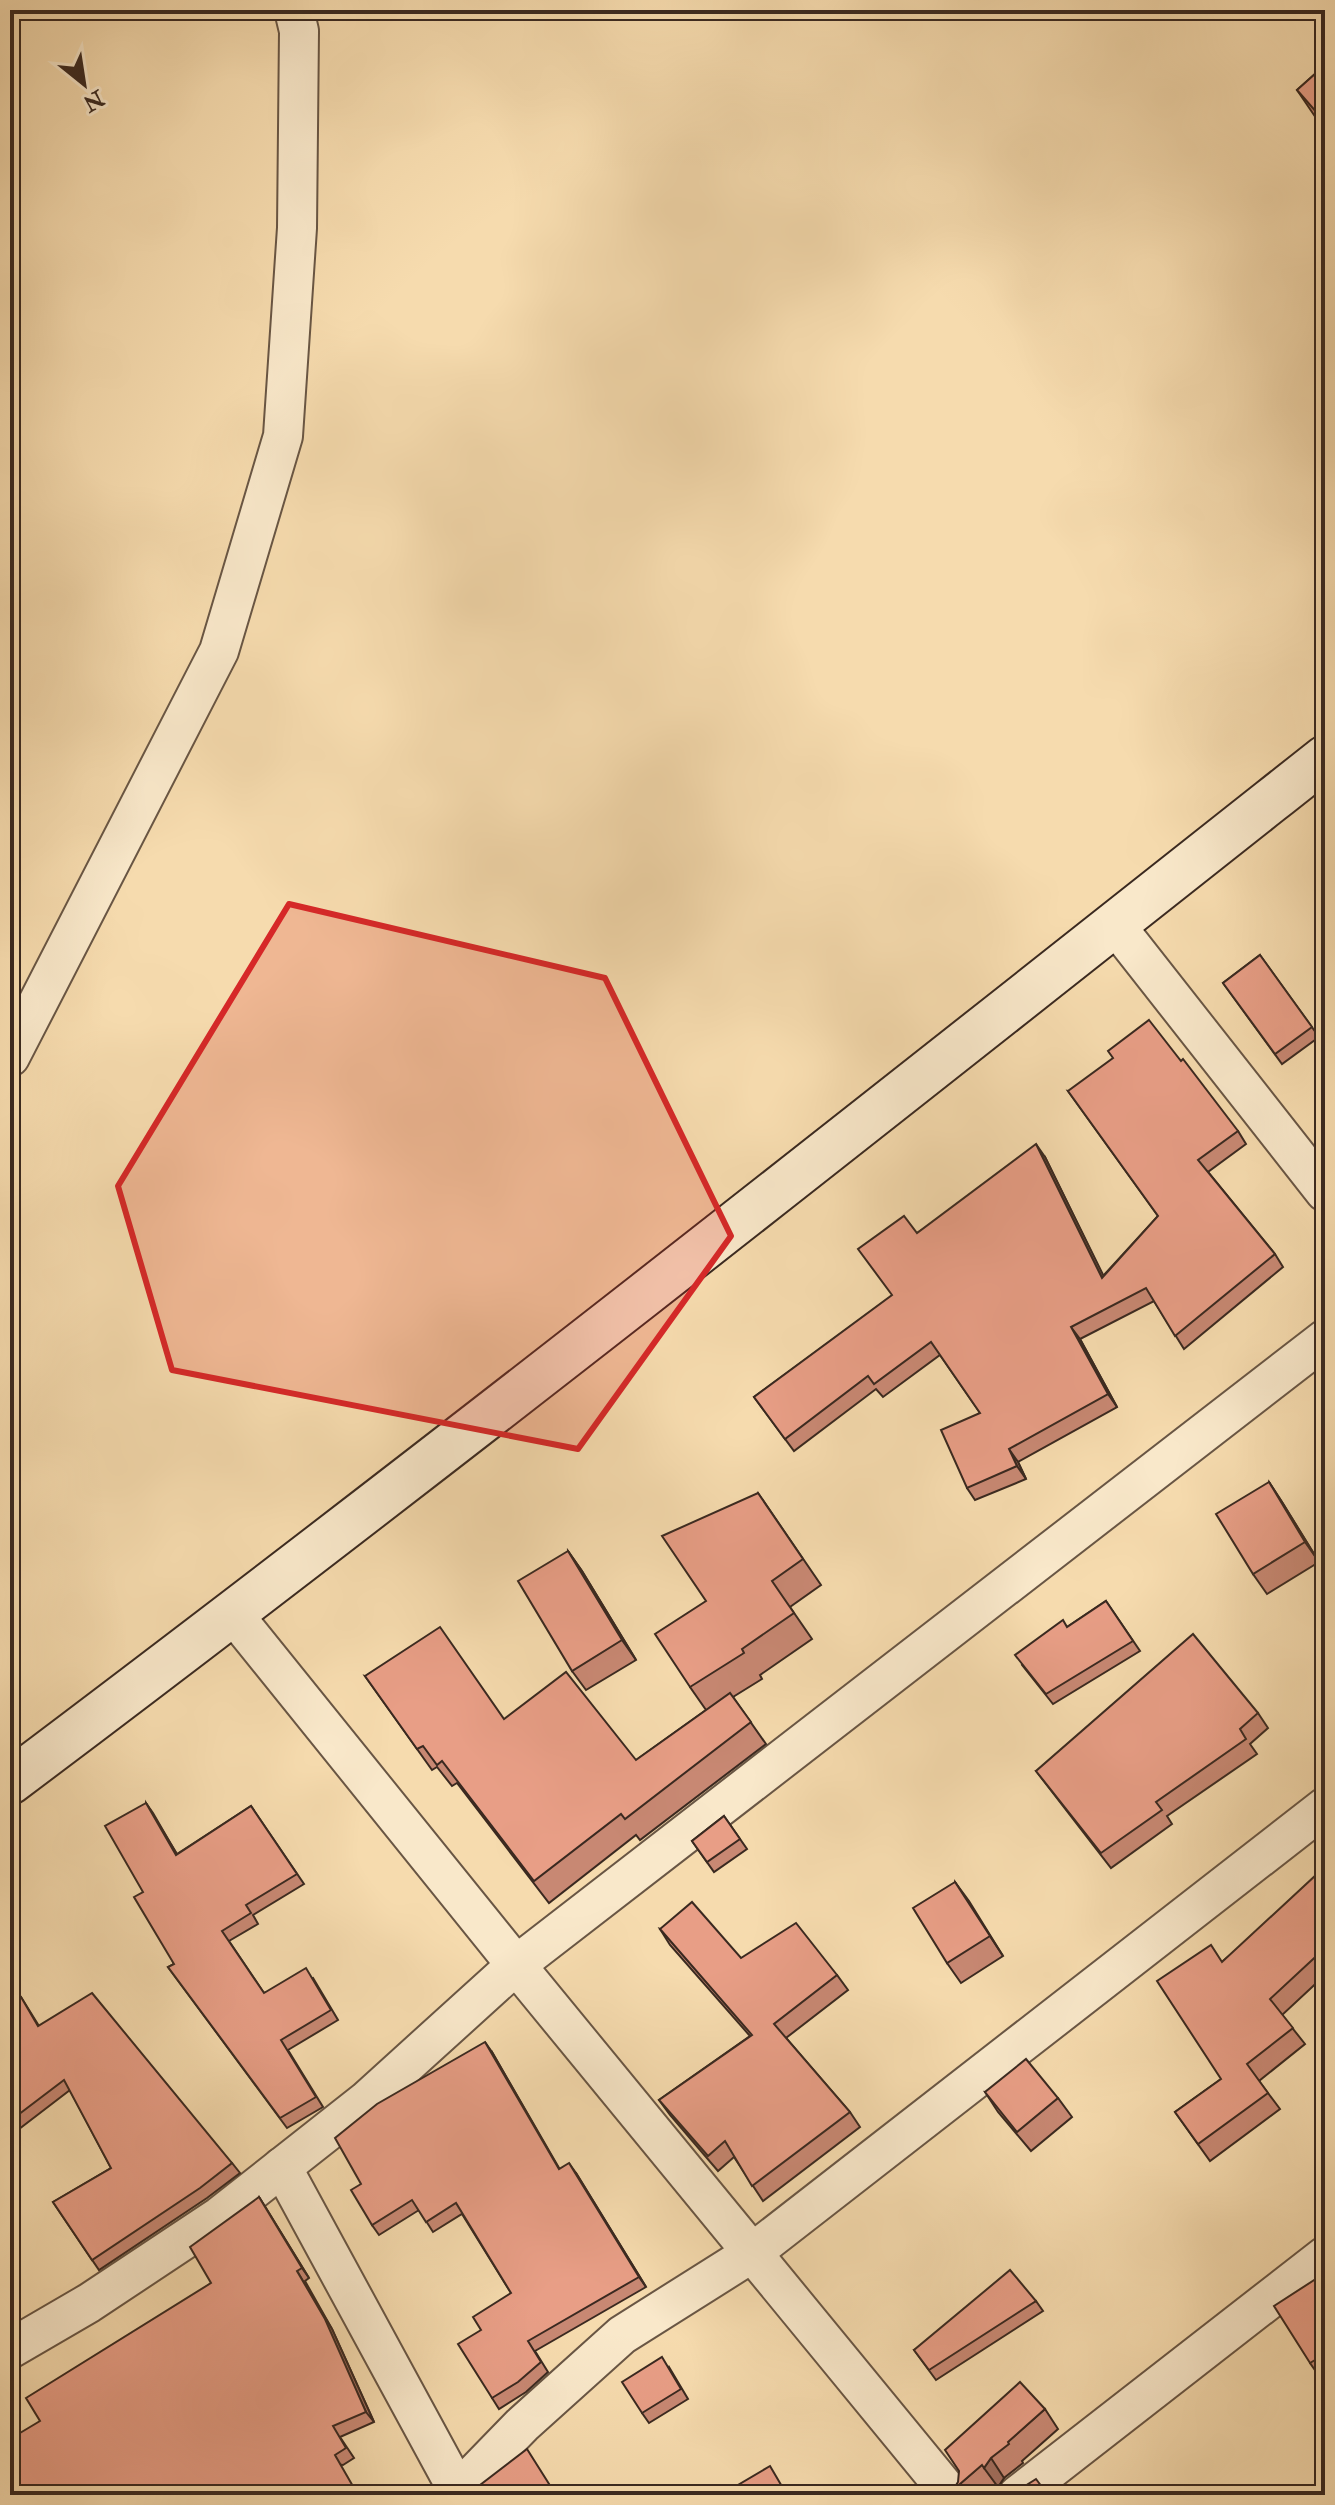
<svg xmlns="http://www.w3.org/2000/svg" width="1335" height="2505" font-family="'IM FELL Double Pica',serif">
<style>
.lines{fill:none;stroke-linecap:round;stroke-linejoin:round}
.street-casing{stroke:#695644;stroke-width:42}
.secondary-casing{stroke:#3a2920;stroke-width:48}
.street{stroke:#f9e8ca;stroke-width:38}
.secondary{stroke:#f9e8ca;stroke-width:44}
.wall{fill:#c88873;stroke:#3a2920;stroke-width:2}
.shaded-wall{fill:#a26f5e;stroke:#3a2920;stroke-width:2}
.building{fill:#e89e86;stroke:#3a2920;stroke-width:2}
.marked{fill:#d62828;fill-opacity:0.2;stroke:#d62828;stroke-width:6;stroke-linejoin:round}
</style>
<rect width="100%" height="100%" fill="#f6dbae"/>
<filter id="stains"><feTurbulence type="fractalNoise" baseFrequency=".0025" numOctaves="4"/><feColorMatrix values="0 0 0 0 .2 0 0 0 0 .09 0 0 0 0 .02 0 0 0 .5 -.17"/></filter>
<radialGradient id="worn" r=".72"><stop offset=".6" stop-color="#630" stop-opacity="0"/><stop offset="1" stop-color="#630" stop-opacity=".3"/></radialGradient>
<g class="lines">
<g class="street-casing">
<g id="street">
<polyline points="1116,926 1325,1192"/>
<polyline points="10,1057 219,651 283,436 297,228 299,31 294,10"/>
<polyline points="233,1614 516,1965 951,2495"/>
<polyline points="282,2167 458,2491"/>
<polyline points="10,2349 89,2303 220,2216 366,2101 516,1965 1325,1339"/>
<polyline points="454,2495 522,2425 622,2335 752,2253 1325,1807"/>
<polyline points="1018,2495 1325,2256"/>
</g>
</g>
<g class="secondary-casing">
<path id="secondary" d="M10,1782C454,1448 889,1103 1325,758"/>
</g>
<use href="#street" class="street"/>
<use href="#secondary" class="secondary"/>
</g>
<g class="wall">
<polygon points="1325,65 1325,128 1316,118 1297,90"/>
<polygon points="1260,955 1319,1037 1282,1064 1223,983"/>
<polygon points="1068,1091 1238,1131 1246,1144 1208,1172 1275,1254 1283,1267 1184,1349 1154,1301 1080,1339 1117,1407 1018,1462 1026,1479 975,1500 967,1488 980,1413 940,1355 883,1397 876,1389 794,1451 754,1397 892,1296 917,1233 1045,1157 1103,1276 1158,1216"/>
<polygon points="1269,1482 1282,1502 1319,1562 1267,1594 1253,1574"/>
<polygon points="758,1493 821,1585 790,1607 812,1639 760,1675 762,1679 733,1697 766,1744 640,1840 636,1835 549,1903 457,1783 452,1786 437,1767 432,1770 365,1676 636,1760 706,1710 690,1687 706,1601"/>
<polygon points="568,1551 582,1571 636,1660 586,1690 572,1671"/>
<polygon points="1106,1601 1140,1651 1053,1704 1022,1665 1067,1627"/>
<polygon points="1258,1713 1268,1728 1250,1744 1257,1754 1167,1816 1172,1824 1111,1868 1036,1771"/>
<polygon points="146,1803 177,1854 251,1806 304,1884 253,1915 258,1924 229,1941 264,1993 313,1978 338,2020 288,2050 323,2107 287,2128 168,1967 174,1964 143,1892"/>
<polygon points="724,1816 747,1849 714,1872 692,1841"/>
<polygon points="1325,1874 1325,1975 1282,2015 1305,2044 1259,2081 1280,2109 1210,2161 1175,2112 1221,2079 1223,1961 1321,1880"/>
<polygon points="955,1882 1003,1956 961,1983 947,1963"/>
<polygon points="660,1929 741,1958 837,1975 848,1990 786,2038 850,2112 860,2127 763,2201 734,2157 718,2171 670,2115 659,2100 750,2036 670,1945"/>
<polygon points="21,1997 39,2026 232,2163 240,2173 207,2198 99,2270 53,2202 111,2168 70,2090 10,2136 10,2003"/>
<polygon points="492,2052 559,2169 576,2173 646,2287 535,2351 548,2372 526,2392 499,2409 492,2398 481,2330 511,2293 462,2214 433,2232 419,2210 379,2235 372,2225 361,2184"/>
<polygon points="985,2092 1058,2098 1072,2117 1031,2151 998,2112"/>
<polygon points="259,2197 309,2278 305,2281 332,2329 374,2422 340,2437 354,2458 343,2465 40,2421 211,2283"/>
<polygon points="1325,2273 1325,2382 1324,2383 1310,2363"/>
<polygon points="1036,2301 1043,2311 936,2380 914,2350"/>
<polygon points="669,2367 688,2399 649,2423 642,2413"/>
<polygon points="1045,2409 1058,2429 1022,2461 1023,2463 1004,2478 998,2487 995,2485 983,2495 956,2495 953,2490"/>
</g>
<g class="shaded-wall">
<polygon points="1036,1144 1045,1157 1111,1291 1102,1278"/>
<polygon points="1071,1327 1080,1339 1117,1407 1108,1394"/>
<polygon points="1009,1449 1018,1462 1026,1479 1017,1466"/>
<polygon points="1269,1482 1282,1502 1319,1562 1305,1542"/>
<polygon points="568,1551 582,1571 636,1660 622,1640"/>
<polygon points="146,1803 153,1813 183,1865 176,1855"/>
<polygon points="955,1882 969,1901 1003,1956 990,1936"/>
<polygon points="485,2042 492,2052 566,2180 559,2169"/>
<polygon points="569,2163 576,2173 646,2287 639,2277"/>
<polygon points="259,2197 266,2208 309,2278 302,2268"/>
<polygon points="297,2271 332,2329 374,2422 366,2412"/>
<polygon points="991,2458 1004,2478 998,2487 984,2468"/>
</g>
<g class="building">
<polygon points="1325,65 1325,122 1297,90"/>
<polygon points="1260,955 1312,1027 1275,1054 1223,983"/>
<polygon points="1149,1020 1181,1061 1183,1059 1238,1131 1198,1160 1275,1254 1175,1336 1146,1288 1071,1327 1108,1394 1009,1449 1017,1466 967,1488 941,1430 980,1413 931,1342 874,1384 868,1376 785,1439 754,1397 892,1295 858,1249 904,1216 917,1233 1036,1144 1102,1278 1158,1216 1068,1091 1113,1058 1108,1051"/>
<polygon points="1269,1482 1305,1542 1253,1574 1216,1514"/>
<polygon points="758,1493 803,1559 772,1581 794,1613 742,1649 744,1653 690,1687 655,1634 706,1601 662,1536"/>
<polygon points="568,1551 622,1640 572,1671 518,1581"/>
<polygon points="1106,1601 1133,1641 1046,1694 1015,1655 1063,1620 1067,1627"/>
<polygon points="440,1627 504,1719 566,1672 636,1760 730,1693 751,1722 625,1819 621,1814 534,1881 442,1761 437,1765 423,1746 417,1749 365,1676"/>
<polygon points="1193,1634 1258,1713 1240,1729 1246,1739 1156,1802 1162,1810 1101,1853 1036,1771"/>
<polygon points="146,1803 176,1855 251,1806 297,1874 246,1905 251,1913 222,1931 264,1993 306,1968 331,2010 281,2040 316,2097 280,2118 168,1967 174,1964 134,1897 143,1892 105,1826"/>
<polygon points="724,1816 740,1839 707,1862 692,1841"/>
<polygon points="1325,1874 1325,1948 1270,1999 1293,2028 1247,2064 1268,2093 1198,2144 1175,2112 1221,2079 1157,1981 1211,1945 1222,1962 1316,1875 1321,1880"/>
<polygon points="955,1882 990,1936 947,1963 913,1908"/>
<polygon points="692,1902 741,1958 796,1923 837,1975 774,2024 850,2112 752,2186 725,2141 708,2156 659,2100 752,2035 660,1929"/>
<polygon points="92,1993 232,2163 200,2188 92,2260 53,2202 111,2168 64,2080 10,2121 10,2003 21,1997 38,2026"/>
<polygon points="485,2042 559,2169 569,2163 639,2277 528,2341 541,2362 518,2382 492,2398 458,2344 481,2330 473,2317 511,2293 456,2203 426,2222 412,2200 372,2225 351,2190 361,2184 335,2138 377,2104"/>
<polygon points="1026,2059 1058,2098 1017,2132 985,2092"/>
<polygon points="259,2197 302,2268 297,2271 325,2319 366,2412 333,2426 346,2448 335,2455 358,2495 10,2495 10,2439 40,2421 26,2398 211,2283 190,2247"/>
<polygon points="1010,2270 1036,2301 929,2370 914,2350"/>
<polygon points="1325,2273 1325,2354 1310,2363 1274,2306"/>
<polygon points="662,2357 681,2389 642,2413 622,2382"/>
<polygon points="1020,2382 1045,2409 1008,2442 1009,2444 991,2458 984,2468 982,2465 953,2490 958,2482 959,2471 945,2450"/>
<polygon points="527,2449 556,2495 467,2495"/>
<polygon points="770,2466 787,2495 721,2495"/>
<polygon points="1036,2479 1048,2495 1011,2495"/>
<polygon points="657,2491 659,2495 650,2495"/>
</g>
<path class="marked" d="M289,904L605,978L731,1236L578,1449L172,1370L118,1186Z"/>
<rect width="1335" height="2505" fill="none" stroke="#f6dbae" stroke-width="40"/>
<rect x="12" y="12" width="1311" height="2481" fill="none" stroke="#3a2920" stroke-width="4"/>
<rect x="20" y="20" width="1295" height="2465" fill="none" stroke="#3a2920" stroke-width="2"/>
<g transform="translate(84 84) rotate(150)" stroke="#f9e8ca" stroke-width="6" paint-order="stroke">
<path d="M0-6L14 30L0 20L-14 30Z" fill="#3a2920"/>
<text y="-12" font-size="22" font-weight="bold" text-anchor="middle" fill="#3a2920">N</text>
</g>
<rect width="100%" height="100%" filter="url(#stains)"/>
<rect width="100%" height="100%" fill="url(#worn)"/>
</svg>
